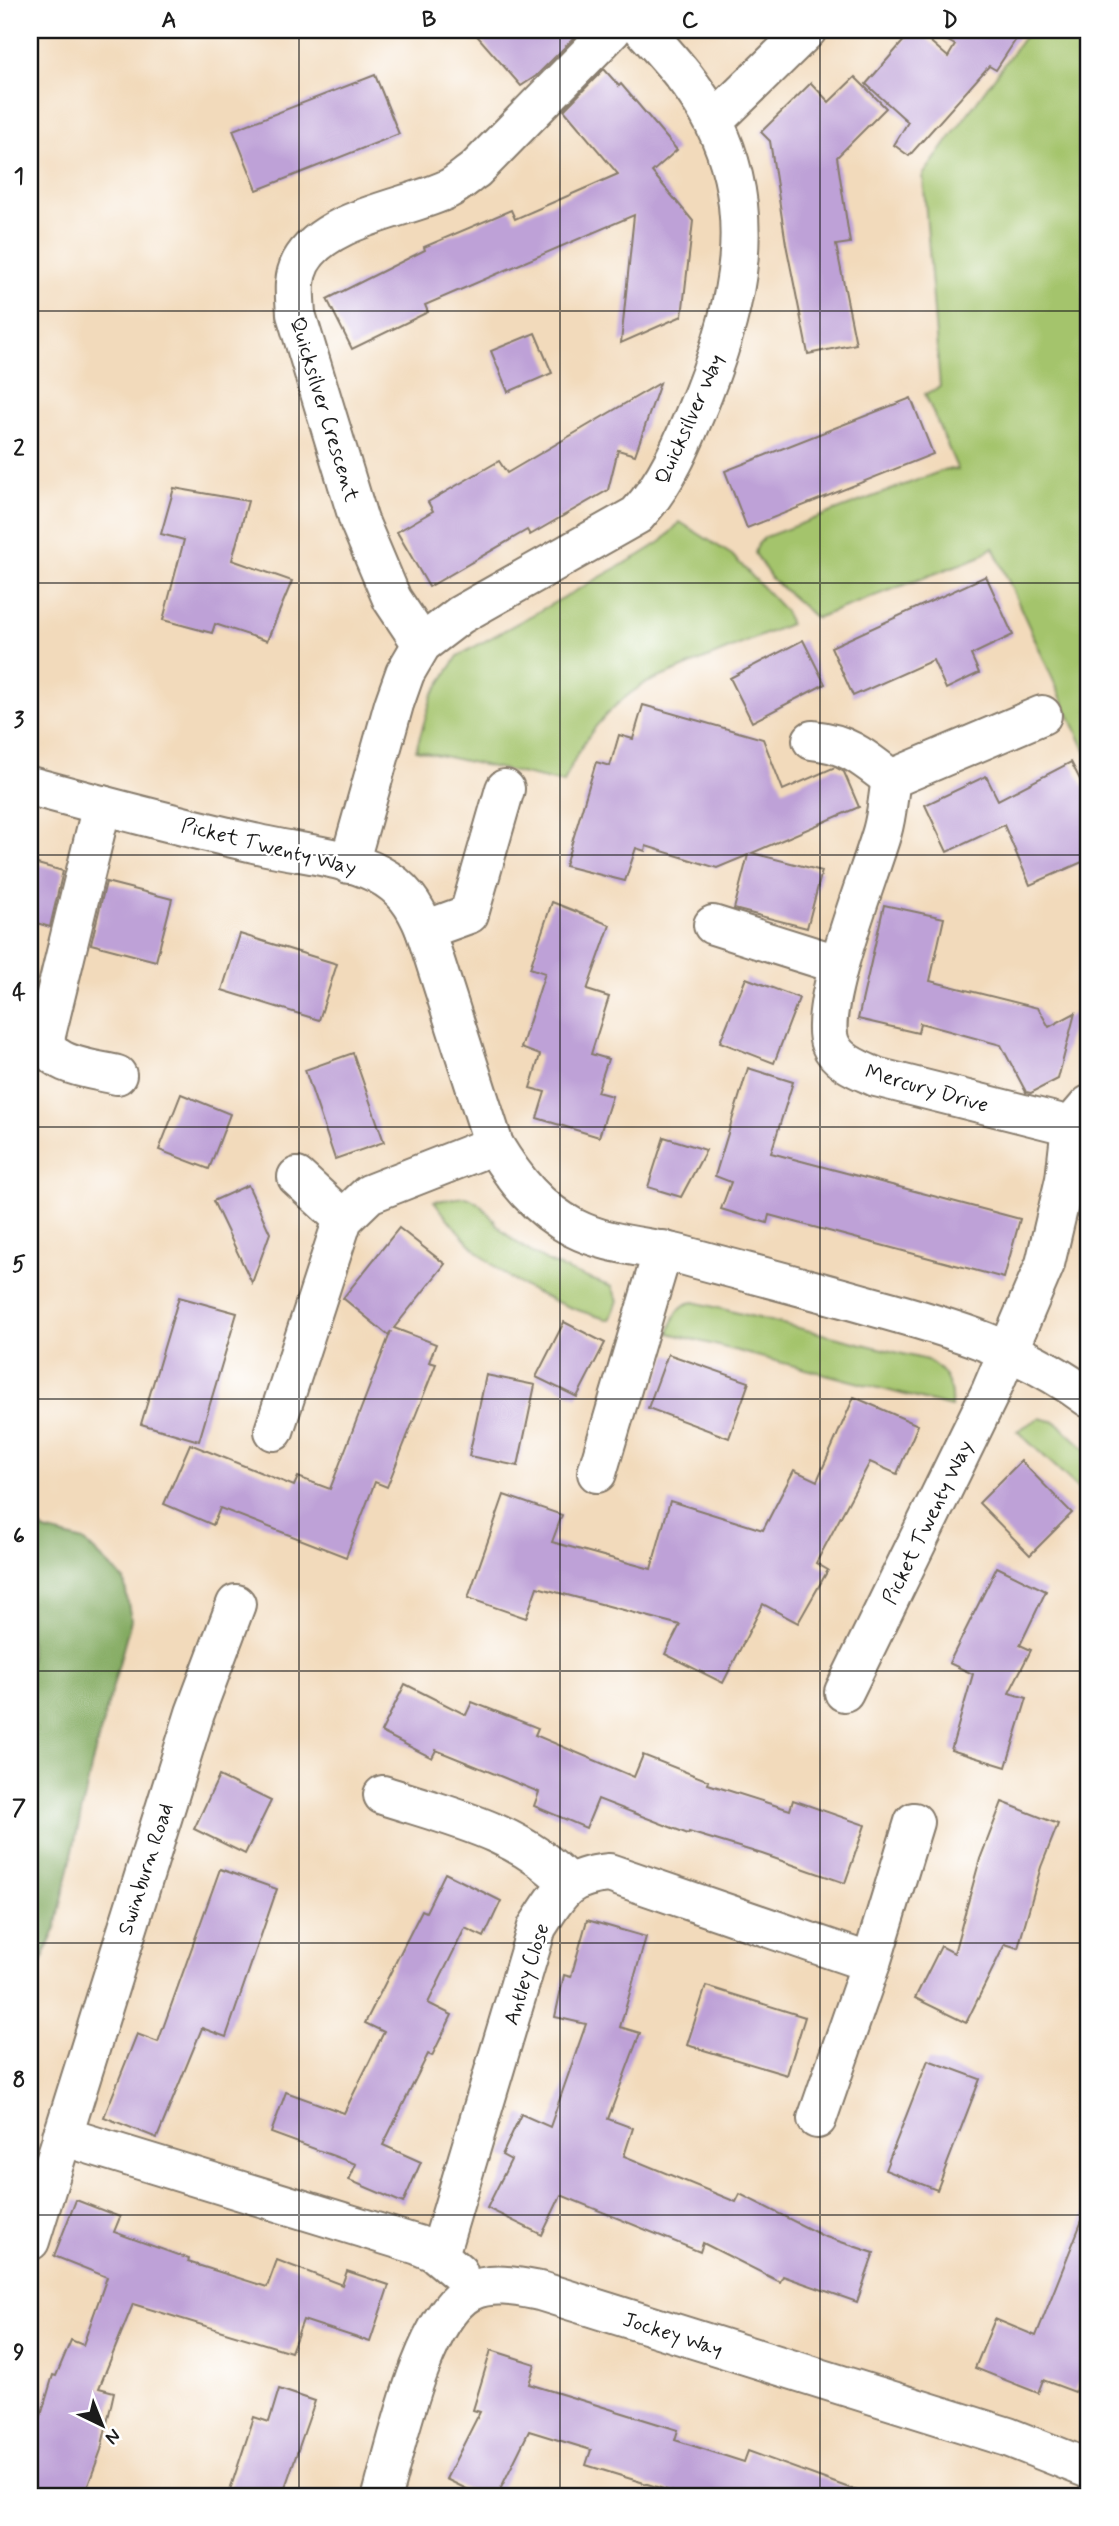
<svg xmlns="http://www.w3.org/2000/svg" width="1119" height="2526" font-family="Mynerve,sans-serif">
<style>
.green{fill:#a4c46c;stroke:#607044;stroke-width:2}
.forest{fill:#83aa60;stroke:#50633e;stroke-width:2}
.building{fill:#bea1d7}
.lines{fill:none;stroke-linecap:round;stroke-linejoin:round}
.minor-casing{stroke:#877b6c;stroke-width:42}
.minor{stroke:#fff;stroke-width:38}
.grid{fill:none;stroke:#1c1c1c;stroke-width:2;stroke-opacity:0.55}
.labels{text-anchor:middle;stroke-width:5;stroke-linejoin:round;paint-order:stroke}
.street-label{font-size:21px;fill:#1c1c1c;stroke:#fff}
.neatline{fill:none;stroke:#1c1c1c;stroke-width:2.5}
.grid-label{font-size:23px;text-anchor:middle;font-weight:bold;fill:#1c1c1c}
</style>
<rect width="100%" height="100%" fill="#fff"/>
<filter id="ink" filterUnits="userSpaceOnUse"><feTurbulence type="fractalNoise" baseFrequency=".0143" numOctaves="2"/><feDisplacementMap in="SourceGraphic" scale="14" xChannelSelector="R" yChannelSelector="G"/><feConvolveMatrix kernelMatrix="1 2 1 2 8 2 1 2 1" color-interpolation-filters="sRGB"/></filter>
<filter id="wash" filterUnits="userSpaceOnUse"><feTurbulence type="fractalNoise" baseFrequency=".00686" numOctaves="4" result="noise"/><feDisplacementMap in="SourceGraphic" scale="28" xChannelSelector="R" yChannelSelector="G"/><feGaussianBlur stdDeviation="1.57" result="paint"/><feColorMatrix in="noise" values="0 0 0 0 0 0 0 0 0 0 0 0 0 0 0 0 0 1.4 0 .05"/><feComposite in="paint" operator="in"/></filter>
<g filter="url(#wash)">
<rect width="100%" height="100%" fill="#f2dabb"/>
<g class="green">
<polygon points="1029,30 1089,30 1089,759 993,547 979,557 816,618 771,578 755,553 758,544 765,537 947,469 958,470 925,394 940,387 923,175"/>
<path d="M680,522L732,555L785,611L790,624L644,684C606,708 580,740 564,783L416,750L432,696L458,656L640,555L662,541Z"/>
<path d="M465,1197C481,1200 490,1217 501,1229C532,1260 572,1272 612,1287L618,1301L610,1320C527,1297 486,1271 434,1201Z"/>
<path d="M694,1302L927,1360C945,1370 953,1386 951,1407L669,1333C674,1318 677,1304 694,1302Z"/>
<polygon points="1039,1418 1056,1422 1089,1452 1089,1498 1017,1431"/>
</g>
<polygon class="forest" points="30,1518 45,1531 84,1541 124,1580 131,1620 93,1759 56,1928 30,1987"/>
<g id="blocks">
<g class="building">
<polygon points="472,30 570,30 576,36 536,76 521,86"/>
<polygon points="913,30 917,30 948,57 955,45 929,30 1022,30 996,70 989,66 909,156 894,145 908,122 866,84"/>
<polygon points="604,69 619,86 621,84 677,150 652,172 693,221 682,316 621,343 634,215 425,305 428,312 352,349 327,299 425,250 424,247 511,210 515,219 618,174 564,110"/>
<polygon points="375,75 399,134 257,190 233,130"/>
<polygon points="855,77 886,108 837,157 850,243 836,245 856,344 808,354 786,244 770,141 761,132 811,83 829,102"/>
<polygon points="535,333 552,373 508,392 491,351"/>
<polygon points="660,383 635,455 618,450 608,490 530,535 527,530 429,587 397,532 433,511 428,502 499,461 507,473"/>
<polygon points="911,398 933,454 747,528 725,471"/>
<polygon points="174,488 248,501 232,560 292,581 267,641 215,624 212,633 163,620 184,540 161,534"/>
<polygon points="986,576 1013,635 971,655 979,673 946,689 933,660 853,696 831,647"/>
<polygon points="803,640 825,684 752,722 730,678"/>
<polygon points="643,705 763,739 783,790 835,767 844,772 859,807 752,853 822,871 807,928 734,909 748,855 717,868 646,846 645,851 636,848 625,881 565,866 596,762 610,766 619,735 633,739"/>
<polygon points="1071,762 1089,797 1089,859 1030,885 1004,825 947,852 925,805 986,776 998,800"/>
<polygon points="30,862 63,871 50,927 30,921"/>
<polygon points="106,882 172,899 156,961 91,944"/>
<polygon points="552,902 610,925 587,990 609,997 591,1054 608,1059 597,1092 612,1096 599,1137 537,1118 545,1092 530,1088 540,1055 521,1048 545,973 530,968"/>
<polygon points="884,905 944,918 930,981 1038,1008 1049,1027 1075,1013 1058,1079 1031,1093 1026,1092 1001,1045 920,1023 918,1033 858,1019"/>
<polygon points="240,934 337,964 319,1020 222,990"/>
<polygon points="746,978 799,998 774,1063 720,1042"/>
<polygon points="353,1053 384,1142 335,1159 305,1070"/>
<polygon points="748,1068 793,1082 771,1153 1020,1219 1004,1278 769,1215 767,1223 721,1209 731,1182 715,1176"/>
<polygon points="181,1094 230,1114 209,1169 159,1150"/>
<polygon points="664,1137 706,1150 681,1197 648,1187"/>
<polygon points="248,1185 270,1233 252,1283 213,1201"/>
<polygon points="399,1228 445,1264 394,1328 436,1344 429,1362 436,1364 387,1487 375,1482 346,1557 220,1508 213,1525 164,1504 190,1444 294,1486 298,1477 330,1489 391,1331 388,1335 343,1298"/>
<polygon points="179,1297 237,1313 199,1441 141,1424"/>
<polygon points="564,1322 605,1343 577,1397 536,1377"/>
<polygon points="668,1354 749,1382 729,1438 648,1408"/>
<polygon points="486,1375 535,1385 518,1466 469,1456"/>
<polygon points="854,1397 918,1425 897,1474 870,1462 816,1563 828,1570 798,1623 763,1604 723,1683 665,1654 680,1625 537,1587 526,1618 468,1598 504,1495 562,1515 552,1542 651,1569 670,1501 763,1530 794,1470 817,1481"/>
<polygon points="1021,1461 1072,1513 1030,1555 979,1503"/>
<polygon points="997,1567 1046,1591 1020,1645 1031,1650 1009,1693 1027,1698 1006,1767 951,1750 973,1674 949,1663"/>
<polygon points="405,1684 466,1715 472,1702 538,1728 535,1735 634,1777 643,1755 709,1781 708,1784 790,1810 793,1800 865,1825 845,1883 762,1854 689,1832 688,1834 598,1799 586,1828 534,1806 539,1792 436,1750 432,1758 381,1732"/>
<polygon points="219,1776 271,1801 245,1854 194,1829"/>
<polygon points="1002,1802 1058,1824 1041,1867 1018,1948 1005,1944 966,2023 915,1998 941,1946 954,1953 980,1859"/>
<polygon points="220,1869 277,1889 226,2037 202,2028 157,2138 104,2117 137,2034 158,2042"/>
<polygon points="445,1873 501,1901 484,1937 465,1928 428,2003 452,2015 432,2056 428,2054 383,2145 421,2162 403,2203 349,2180 356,2164 271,2133 286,2092 344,2113 384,2032 365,2023 422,1910 426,1912"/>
<polygon points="587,1920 646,1937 620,2027 640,2033 608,2119 633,2128 624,2156 736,2202 740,2194 823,2236 874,2253 857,2302 783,2276 780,2282 703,2243 700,2252 561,2195 542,2235 487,2208 511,2160 502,2155 521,2114 550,2127 586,2024 555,2017 564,1975 571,1977"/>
<polygon points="706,1986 805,2017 787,2075 687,2045"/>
<polygon points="928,2060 980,2079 937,2190 885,2170"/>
<polygon points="76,2200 120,2217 114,2232 189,2259 188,2262 267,2287 277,2260 342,2285 347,2271 389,2285 370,2342 303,2320 291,2352 133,2304 99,2388 114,2392 101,2450 84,2496 30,2496 30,2453 53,2375 56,2376 71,2340 83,2345 107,2277 54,2256"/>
<polygon points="1087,2208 1089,2356 1075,2392 1043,2380 1038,2393 975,2368 995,2319 1036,2336"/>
<polygon points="491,2350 535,2364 529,2384 678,2430 675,2440 744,2462 748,2451 860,2492 859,2496 686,2496 586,2465 591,2450 529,2431 497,2496 481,2496 446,2479 480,2412 473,2410"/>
<polygon points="279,2389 315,2401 282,2496 228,2496 254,2417 269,2422"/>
</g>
</g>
</g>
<g filter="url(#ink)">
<use href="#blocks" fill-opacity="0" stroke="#877b6c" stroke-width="2"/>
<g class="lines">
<g class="minor-casing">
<g id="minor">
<polyline points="714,121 807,30"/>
<path d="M422,644L392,599L359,521L296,314C295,296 292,279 301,262C325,218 406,209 448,189C458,184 466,176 475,170L612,30"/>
<path d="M1042,715L891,779C888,796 887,815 882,832C870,874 816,1007 830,1043C837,1062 860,1070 876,1077L1071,1126L1089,1105"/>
<path d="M812,740C847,743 864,758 891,779"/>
<path d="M30,786C104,806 179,826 254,843C293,853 342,855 378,874C403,887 415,905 425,930L494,1145C515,1180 538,1209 574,1228C607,1245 646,1246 682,1255C745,1272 808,1288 871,1306C949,1327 1024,1349 1089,1398"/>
<path d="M102,805L45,1039C49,1067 94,1069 117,1075"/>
<path d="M349,864L394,704L405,673L422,644L460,615L637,515C669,480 685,438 703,394C738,305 759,214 714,123C697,88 669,58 644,30"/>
<polyline points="713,925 837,964"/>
<polyline points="425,930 469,914 505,789"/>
<polyline points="297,1177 343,1219"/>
<polyline points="274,1431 343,1219 369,1194 494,1145"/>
<polyline points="597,1473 663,1250"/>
<polyline points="844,1692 991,1391 1045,1264 1065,1179 1071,1126"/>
<path d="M383,1795C447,1816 520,1831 568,1883"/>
<polyline points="817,2119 871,1963 914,1822"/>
<polyline points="62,2136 418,2245 434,2252 458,2272"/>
<polyline points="30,2241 195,1713 236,1604"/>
<path d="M439,2255L537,1927C560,1892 565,1877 609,1873L871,1963"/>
<path d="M382,2496C396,2446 423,2316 471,2291C492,2281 519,2287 540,2291L1008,2437L1089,2469"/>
</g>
</g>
<use href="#minor" class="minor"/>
</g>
</g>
<path class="grid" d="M299,30V2496M560,30V2496M820,30V2496M30,311H1089M30,583H1089M30,855H1089M30,1127H1089M30,1399H1089M30,1671H1089M30,1943H1089M30,2215H1089"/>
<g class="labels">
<g class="street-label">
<text transform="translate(325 409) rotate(73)" y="7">Quicksilver Crescent</text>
<text transform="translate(689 419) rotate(-66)" y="7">Quicksilver Way</text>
<text transform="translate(269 846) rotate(14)" y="7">Picket Twenty Way</text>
<text transform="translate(927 1088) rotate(16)" y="7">Mercury Drive</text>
<text transform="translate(927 1522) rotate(-64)" y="7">Picket Twenty Way</text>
<text transform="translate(145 1869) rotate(-72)" y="7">Swinburn Road</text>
<text transform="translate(526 1974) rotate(-72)" y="7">Antley Close</text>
<text transform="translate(673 2334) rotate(18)" y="7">Jockey Way</text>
</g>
</g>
<rect width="1119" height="2526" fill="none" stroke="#fff" stroke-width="77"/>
<g transform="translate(102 2425) rotate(137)" stroke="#ffffff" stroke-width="5" paint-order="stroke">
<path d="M0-5L12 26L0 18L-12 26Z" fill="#1c1c1c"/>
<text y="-10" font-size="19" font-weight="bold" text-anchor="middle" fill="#1c1c1c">N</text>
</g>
<rect x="38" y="38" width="1042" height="2450" class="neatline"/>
<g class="grid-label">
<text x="169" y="27">A</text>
<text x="429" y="27">B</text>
<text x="690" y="27">C</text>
<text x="950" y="27">D</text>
<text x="19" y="183">1</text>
<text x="19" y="455">2</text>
<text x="19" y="727">3</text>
<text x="19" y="999">4</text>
<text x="19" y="1271">5</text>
<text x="19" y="1543">6</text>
<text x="19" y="1815">7</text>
<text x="19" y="2087">8</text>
<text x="19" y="2359">9</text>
</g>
</svg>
